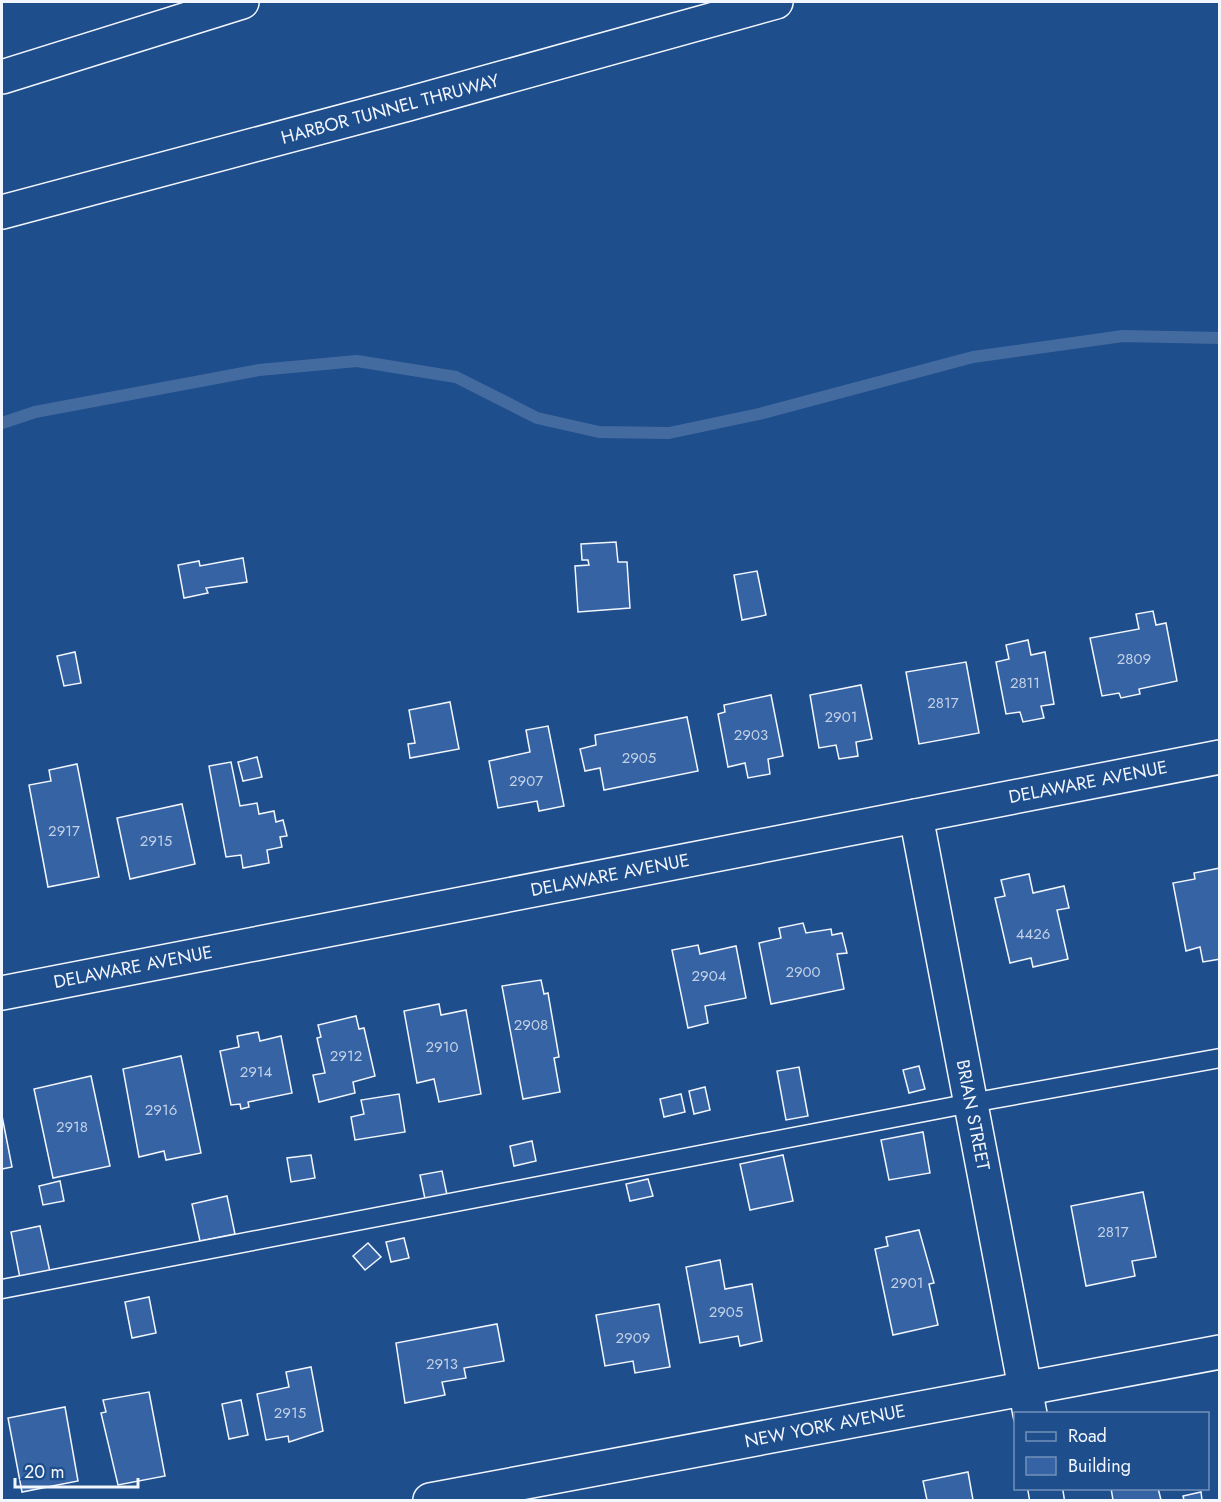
<svg xmlns="http://www.w3.org/2000/svg" width="1221" height="1502" font-family="Jost,sans-serif">
<style>
.lines{fill:none;stroke-linecap:round;stroke-linejoin:round}
.stream{stroke:#446ba0;stroke-width:12}
.building{fill:#3563a3;stroke:#f2f6ff;stroke-width:1.5}
.lane-casing{stroke:#f2f6ff;stroke-width:21}
.street-casing{stroke:#f2f6ff;stroke-width:36}
.highway-casing{stroke:#f2f6ff;stroke-width:36}
.lane{stroke:#1f4e8c;stroke-width:18}
.street{stroke:#1f4e8c;stroke-width:33}
.highway{stroke:#1f4e8c;stroke-width:33}
.labels{text-anchor:middle;stroke-width:4.5;stroke-linejoin:round;paint-order:stroke}
.number-label{font-size:15px;fill:#c3d1e8}
.street-label{font-size:18px;fill:#f2f6ff;stroke:#1f4e8c}
</style>
<rect width="100%" height="100%" fill="#1f4e8c"/>
<g class="lines">
<polyline class="stream" points="2,423 35,412 259,370 357,361 456,377 537,418 599,432 669,433 759,414 973,357 1123,336 1220,338"/>
</g>
<g class="building">
<polygon points="616,542 618,562 627,562 630,608 578,612 575,566 589,565 588,560 582,560 581,544"/>
<polygon points="243,558 247,582 206,588 208,593 184,598 178,565 199,561 200,566"/>
<polygon points="757,571 766,615 742,620 734,575"/>
<polygon points="1153,611 1156,625 1166,623 1177,681 1139,689 1140,694 1121,698 1119,693 1102,696 1090,638 1139,629 1136,614"/>
<polygon points="1028,640 1031,655 1045,652 1054,704 1041,706 1044,718 1023,722 1020,712 1006,714 996,662 1009,659 1006,645"/>
<polygon points="75,652 81,683 64,686 57,656"/>
<polygon points="966,662 979,733 919,744 906,672"/>
<polygon points="861,685 872,739 856,742 858,756 839,759 836,745 819,748 810,695"/>
<polygon points="771,695 783,756 768,759 770,774 748,778 745,763 728,767 718,714 725,712 724,705"/>
<polygon points="450,702 459,749 410,758 408,744 415,743 409,710"/>
<polygon points="687,717 698,771 604,790 600,768 585,771 580,749 596,745 595,735"/>
<polygon points="548,726 564,806 539,811 537,801 498,808 489,761 530,752 526,730"/>
<polygon points="257,757 262,777 243,781 238,762"/>
<polygon points="231,762 240,806 257,803 259,814 274,811 276,822 283,820 287,836 280,837 282,847 267,850 269,863 243,868 241,855 226,857 209,766"/>
<polygon points="77,764 99,877 48,887 29,785 51,781 49,770"/>
<polygon points="182,804 195,864 130,879 117,818"/>
<polygon points="1220,868 1220,959 1203,962 1200,947 1186,951 1173,883 1195,879 1194,873"/>
<polygon points="1029,874 1033,893 1064,886 1069,908 1057,910 1068,959 1033,967 1031,958 1010,963 995,898 1005,896 1001,880"/>
<polygon points="803,923 806,933 831,929 832,935 842,933 847,953 837,954 844,989 771,1004 759,943 781,938 779,928"/>
<polygon points="698,945 700,954 736,946 746,998 705,1006 708,1023 688,1028 672,950"/>
<polygon points="541,980 544,994 548,993 559,1057 554,1058 560,1092 523,1099 502,986"/>
<polygon points="439,1004 441,1015 466,1010 481,1094 439,1102 434,1079 417,1083 404,1011"/>
<polygon points="356,1016 359,1029 364,1028 375,1076 353,1082 355,1093 319,1102 313,1075 325,1073 317,1038 321,1037 318,1025"/>
<polygon points="258,1032 260,1041 281,1036 292,1093 248,1102 249,1107 241,1109 240,1104 231,1105 220,1051 239,1047 237,1036"/>
<polygon points="181,1056 201,1153 166,1160 164,1151 139,1157 123,1069"/>
<polygon points="919,1066 925,1089 909,1093 903,1070"/>
<polygon points="799,1067 808,1116 786,1120 777,1071"/>
<polygon points="91,1076 110,1166 53,1178 34,1089"/>
<polygon points="705,1087 710,1110 694,1114 689,1091"/>
<polygon points="399,1094 405,1132 355,1140 351,1117 364,1114 361,1100"/>
<polygon points="681,1094 685,1112 664,1117 660,1099"/>
<polygon points="2,1116 12,1167 2,1169"/>
<polygon points="923,1132 930,1173 889,1180 881,1140"/>
<polygon points="532,1141 536,1161 514,1166 510,1146"/>
<polygon points="311,1155 315,1178 291,1182 287,1158"/>
<polygon points="783,1155 793,1201 750,1210 740,1164"/>
<polygon points="442,1171 447,1195 425,1199 420,1175"/>
<polygon points="648,1179 653,1196 630,1201 626,1184"/>
<polygon points="60,1181 64,1201 43,1205 39,1186"/>
<polygon points="1143,1192 1156,1257 1132,1261 1135,1276 1086,1286 1071,1206"/>
<polygon points="227,1196 235,1234 200,1241 192,1204"/>
<polygon points="40,1226 50,1272 20,1278 11,1232"/>
<polygon points="919,1230 934,1283 929,1284 938,1325 893,1335 875,1249 888,1246 886,1237"/>
<polygon points="404,1238 409,1258 391,1262 386,1242"/>
<polygon points="368,1243 381,1257 365,1270 353,1256"/>
<polygon points="720,1260 725,1289 752,1284 762,1341 740,1346 738,1336 700,1343 686,1267"/>
<polygon points="149,1297 156,1333 132,1338 125,1302"/>
<polygon points="659,1304 670,1367 635,1373 633,1361 605,1366 596,1315"/>
<polygon points="497,1324 504,1361 464,1368 466,1378 442,1382 445,1395 405,1403 396,1343"/>
<polygon points="311,1367 323,1431 289,1442 288,1436 266,1440 257,1394 289,1387 286,1372"/>
<polygon points="149,1392 165,1476 118,1485 101,1413 106,1412 103,1400"/>
<polygon points="241,1400 248,1435 229,1439 222,1404"/>
<polygon points="65,1407 78,1481 22,1492 8,1418"/>
<polygon points="968,1472 973,1500 927,1500 923,1481"/>
<polygon points="1111,1488 1158,1488 1161,1500 1113,1500"/>
<polygon points="1201,1492 1202,1500 1184,1500 1183,1496"/>
</g>
<g class="lines">
<g class="lane-casing">
<polyline id="lane" points="2,1289 971,1103 1220,1058"/>
</g>
<g class="street-casing">
<g id="street">
<polyline points="916,816 1030,1414"/>
<polyline points="2,993 1220,757"/>
<polyline points="1045,1488 1047,1500"/>
<polyline points="430,1500 1220,1352"/>
</g>
</g>
<g class="highway-casing">
<g id="highway">
<polyline points="2,77 242,2"/>
<polyline points="2,212 408,104 776,2"/>
</g>
</g>
<use href="#lane" class="lane"/>
<use href="#street" class="street"/>
<use href="#highway" class="highway"/>
</g>
<g class="labels">
<g class="number-label">
<text x="1134" y="664">2809</text>
<text x="1025" y="688">2811</text>
<text x="943" y="708">2817</text>
<text x="841" y="722">2901</text>
<text x="751" y="740">2903</text>
<text x="639" y="763">2905</text>
<text x="526" y="786">2907</text>
<text x="64" y="836">2917</text>
<text x="156" y="846">2915</text>
<text x="1033" y="939">4426</text>
<text x="803" y="977">2900</text>
<text x="709" y="981">2904</text>
<text x="531" y="1030">2908</text>
<text x="442" y="1052">2910</text>
<text x="346" y="1061">2912</text>
<text x="256" y="1077">2914</text>
<text x="161" y="1115">2916</text>
<text x="72" y="1132">2918</text>
<text x="1113" y="1237">2817</text>
<text x="907" y="1288">2901</text>
<text x="726" y="1317">2905</text>
<text x="633" y="1343">2909</text>
<text x="442" y="1369">2913</text>
<text x="290" y="1418">2915</text>
</g>
<g class="street-label">
<text transform="translate(390 109) rotate(-15)" y="6">HARBOR TUNNEL THRUWAY</text>
<text transform="translate(1088 782) rotate(-11)" y="6">DELAWARE AVENUE</text>
<text transform="translate(610 875) rotate(-11)" y="6">DELAWARE AVENUE</text>
<text transform="translate(133 967) rotate(-11)" y="6">DELAWARE AVENUE</text>
<text transform="translate(973 1115) rotate(79)" y="6">BRIAN STREET</text>
<text transform="translate(825 1426) rotate(-11)" y="6">NEW YORK AVENUE</text>
</g>
</g>
<rect width="1221" height="1502" fill="none" stroke="#f2f6ff" stroke-width="6"/>
<rect x="1014" y="1412" width="195" height="78" fill="#1f4e8c" stroke="#7391ba" stroke-width="1.5"/>
<rect x="1026" y="1432" width="30" height="9" fill="#1f4e8c" stroke="#7391ba" stroke-width="1.5"/>
<text x="1068" y="1442" font-size="18" fill="#f2f6ff">Road</text>
<rect x="1026" y="1457" width="30" height="18" fill="#3563a3" stroke="#7391ba" stroke-width="1.5"/>
<text x="1068" y="1472" font-size="18" fill="#f2f6ff">Building</text>
<path d="M15 1478v9h123v-9" fill="none" stroke="#f2f6ff" stroke-width="3"/>
<text x="24" y="1478" font-size="18" fill="#f2f6ff" stroke="#1f4e8c" stroke-width="4.5" paint-order="stroke">20 m</text>
</svg>
